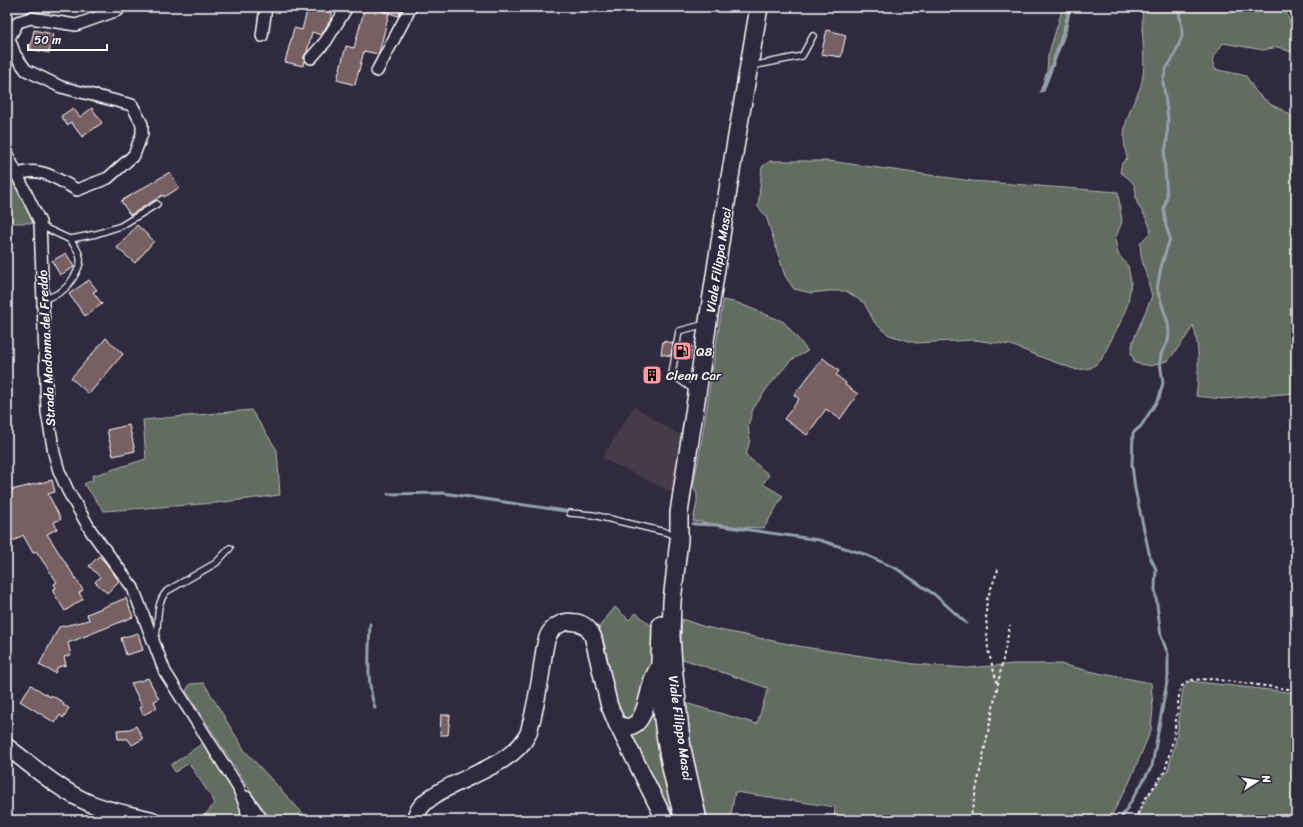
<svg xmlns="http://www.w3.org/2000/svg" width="1303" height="827" font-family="Sriracha,sans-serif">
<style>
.built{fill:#443a49}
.green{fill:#626c60;stroke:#b0b6b0}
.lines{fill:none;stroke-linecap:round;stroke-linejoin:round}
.stream{stroke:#94a0ad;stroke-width:3}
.building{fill:#766064;stroke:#fff}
.lane-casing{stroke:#fff;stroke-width:8}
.street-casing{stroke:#fff;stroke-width:14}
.secondary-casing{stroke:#fff;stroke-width:19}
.primary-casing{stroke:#fff;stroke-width:20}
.path{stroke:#fff;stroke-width:2;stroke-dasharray:3 3;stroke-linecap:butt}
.lane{stroke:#2f2a3d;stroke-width:5.5}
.street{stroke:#2f2a3d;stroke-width:11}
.secondary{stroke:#2f2a3d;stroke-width:16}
.primary{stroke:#2f2a3d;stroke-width:17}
.labels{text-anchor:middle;stroke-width:3;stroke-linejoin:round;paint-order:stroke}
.street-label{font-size:13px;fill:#fff;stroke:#2f2a3d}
.poi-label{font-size:13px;fill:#fff;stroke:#2f2a3d;text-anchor:start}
</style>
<rect width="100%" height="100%" fill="#2f2a3d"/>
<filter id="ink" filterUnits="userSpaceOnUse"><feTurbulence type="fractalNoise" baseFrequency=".025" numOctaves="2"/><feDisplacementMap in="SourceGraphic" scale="8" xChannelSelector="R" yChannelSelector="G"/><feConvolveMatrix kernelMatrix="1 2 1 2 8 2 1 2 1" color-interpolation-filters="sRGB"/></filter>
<g filter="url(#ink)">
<polygon class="built" points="634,406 681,436 673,493 602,458"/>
<g class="green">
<polygon points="1063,7 1071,7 1066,32 1044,91 1040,92 1047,71 1048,56"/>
<path d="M1143,7H1284L1291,25L1296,54L1278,47L1263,50L1223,43L1212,60L1215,69C1225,72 1235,73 1246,76L1256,92L1270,104L1288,113L1296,122V393L1222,399L1196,396C1199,375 1200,344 1193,325L1189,333L1169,360L1152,366L1135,363L1131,353L1133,341L1152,296L1141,256L1140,243L1151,232C1149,219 1141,212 1136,200C1135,196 1137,192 1135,188C1134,181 1125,176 1120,172L1122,163L1127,158C1121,131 1125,123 1135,99C1138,93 1141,87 1142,81C1147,57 1140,32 1143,7Z"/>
<polygon points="770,161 829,161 972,181 1118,192 1122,222 1115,239 1118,254 1128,266 1131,282 1128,303 1122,319 1101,360 1091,368 1077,370 1046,359 1011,345 974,340 916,343 889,335 875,323 864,303 846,291 828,291 811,293 794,289 785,276 766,216 758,207 762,167"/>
<polygon points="7,169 26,208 30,210 33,223 7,223"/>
<polygon points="723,300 738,303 784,322 808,351 791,360 768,387 753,409 748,426 750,440 746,455 769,475 763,484 783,496 764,528 740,527 693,521 697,502 697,494 693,487 700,451"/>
<polygon points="251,410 277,450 280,495 216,503 104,511 84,484 93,480 92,476 146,459 143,420"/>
<path d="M615,607L629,620L636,613L652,626V653L649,679L641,712L629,719L621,716C619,708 615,700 614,691C609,669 607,648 599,627Z"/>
<polygon points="682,619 705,627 798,646 914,664 967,668 1014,664 1060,664 1098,673 1151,683 1153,708 1151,730 1129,783 1109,820 834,820 835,807 735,792 730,820 704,820 700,808 682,702 757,724 768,688 680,658"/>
<polygon points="1189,681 1296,693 1296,820 1136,820 1138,813 1149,795 1168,770 1177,735 1183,689"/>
<polygon points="204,683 229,725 245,751 309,820 272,820 255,798 186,691 190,684"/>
<polygon points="654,698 679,820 673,820 629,730"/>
<polygon points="203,743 239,799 242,814 239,820 201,820 215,803 189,763 175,772 171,765"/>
</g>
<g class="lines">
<g class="stream">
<path d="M1043,90C1052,62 1065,35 1069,7"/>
<polyline points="388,494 443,493 565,511"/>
<polyline points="693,524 715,525 819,540 864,554 897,569 935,595 966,623"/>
<path d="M370,624C369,652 366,681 375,708"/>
<polyline points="1120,820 1152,766 1168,676 1168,654 1161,636 1155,589 1156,569 1150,557 1135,489 1132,465 1133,433 1141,426 1159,398 1163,383 1160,362 1161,354 1168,341 1169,333 1168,323 1157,289 1161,267 1170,238 1166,226 1164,209 1167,196 1164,156 1167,142 1168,119 1163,81 1166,69 1173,58 1182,37 1182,27 1178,7"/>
</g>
</g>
<g class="building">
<polygon points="308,7 334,7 330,21 321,35 312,32 307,52 304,56 303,66 285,62 294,28 302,30"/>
<polygon points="365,7 377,10 377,7 402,7 399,16 382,11 389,13 379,53 378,54 364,51 355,85 337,80 346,46 354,48"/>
<polygon points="34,30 53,34 49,53 30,49"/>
<polygon points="827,30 846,35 841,57 821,54"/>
<polygon points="73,108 80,117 92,108 102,123 82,137 71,122 67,125 61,116"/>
<polygon points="170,172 179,188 164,197 163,195 130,215 121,201"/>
<polygon points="137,225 154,241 135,263 117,248"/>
<polygon points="66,253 74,267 60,275 52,261"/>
<polygon points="89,280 97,290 93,292 102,304 85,316 69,294"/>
<polygon points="106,338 123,354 89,394 71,378"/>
<polygon points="663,341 673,343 671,356 661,354"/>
<polygon points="681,344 692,346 690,359 679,357"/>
<polygon points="823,358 839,371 836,375 846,383 845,385 858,394 840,419 826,409 807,435 784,419 799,399 794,395"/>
<polygon points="649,366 661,376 655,384 643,373"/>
<polygon points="129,425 135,451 113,456 107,430"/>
<polygon points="52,480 55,492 48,494 61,519 54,522 57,529 47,534 83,590 79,593 83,599 65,611 52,590 56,588 54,584 57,582 36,551 33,553 23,535 14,541 7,529 7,491"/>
<polygon points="99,556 105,562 119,581 107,593 95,582 100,577 89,566"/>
<polygon points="126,598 133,617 68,643 71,655 64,657 66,665 58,667 55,673 39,665 59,627 89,620 87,614"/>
<polygon points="138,633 143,650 126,655 121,638"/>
<polygon points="148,678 159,699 154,701 157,708 143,715 140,707 142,706 131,683 140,681"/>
<polygon points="31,685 50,697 51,695 64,703 63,705 69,708 63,718 60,715 55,723 20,701"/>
<polygon points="441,715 450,715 448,735 440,735"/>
<polygon points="136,726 143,739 132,745 128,739 118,739 117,730 130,729"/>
</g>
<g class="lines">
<g class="lane-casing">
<g id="lane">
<polyline points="751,66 802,56 813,36"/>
<polyline points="41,226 69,239 76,238 96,234 121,226 157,204"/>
<path d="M43,299C50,297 58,295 63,290C70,285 82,266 80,258C79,250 74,245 69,239"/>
<polyline points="695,391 672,374 679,331 706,324"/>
<polyline points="570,513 593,515 665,532 677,536"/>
<path d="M155,640C160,623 154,605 167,591L216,563L230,548"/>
</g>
</g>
<g class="street-casing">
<g id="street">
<polyline points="262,36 266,7"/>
<polyline points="311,58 326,41 347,7"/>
<polyline points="377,71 411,7"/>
<polyline points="7,154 40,222 47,412 54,453 59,471 68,491 91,531 133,588 165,672 238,787 246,807 248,820"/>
<path d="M16,175C40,165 57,179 77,190L108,178L134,155L142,134V124L132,105L61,87L26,70L15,55L9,38L18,22L31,18L76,25L118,10L120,7"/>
<polyline points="246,797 262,820"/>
</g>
</g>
<g class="secondary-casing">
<g id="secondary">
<path d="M617,724C645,738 647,695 653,678C655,673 658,668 661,664"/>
<path d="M7,747C33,766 59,790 89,803C109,811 131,815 152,820"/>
<path d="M415,820C420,783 509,775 528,734C530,730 530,724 532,720C536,702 540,684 542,666C544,656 544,643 549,634C554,626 563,621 572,622C582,622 589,628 593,637L609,705L617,724L665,820"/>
</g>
</g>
<g class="primary-casing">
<g id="primary">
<path d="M661,625C661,638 660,652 660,665C659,717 670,770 684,820"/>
<polyline points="698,820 682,749 673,665 671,636 672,601 679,540 679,513 684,479 730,177 759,7"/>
</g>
</g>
<g class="path">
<polyline points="997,683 988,650 986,613 987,599 999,567"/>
<polyline points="970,820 1010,625"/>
<polyline points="1135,820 1143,802 1165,771 1174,736 1180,688 1189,680 1212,679 1296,690"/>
</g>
<use href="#lane" class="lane"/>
<use href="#street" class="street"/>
<use href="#secondary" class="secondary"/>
<use href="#primary" class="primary"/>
</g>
</g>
<defs>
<g id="fuel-square" transform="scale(1)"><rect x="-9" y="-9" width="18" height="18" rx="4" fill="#ff9aa2" stroke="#2f2a3d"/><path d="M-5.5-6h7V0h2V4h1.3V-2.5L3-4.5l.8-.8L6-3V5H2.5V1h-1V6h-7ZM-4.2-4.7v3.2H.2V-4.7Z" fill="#111"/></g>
<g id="building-square" transform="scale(1)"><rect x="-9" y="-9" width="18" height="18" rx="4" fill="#ff9aa2" stroke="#2f2a3d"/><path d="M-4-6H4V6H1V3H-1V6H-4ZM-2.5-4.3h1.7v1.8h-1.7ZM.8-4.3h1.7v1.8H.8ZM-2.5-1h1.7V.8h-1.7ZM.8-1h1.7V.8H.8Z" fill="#111"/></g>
</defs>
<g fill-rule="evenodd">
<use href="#fuel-square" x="682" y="351"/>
<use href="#building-square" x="652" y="375"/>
</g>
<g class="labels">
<g class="street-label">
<text transform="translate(718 260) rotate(-81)" y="5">Viale Filippo Masci</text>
<text transform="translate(46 348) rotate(-93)" y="5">Strada Madonna del Freddo</text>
<text transform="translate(681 728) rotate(82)" y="5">Viale Filippo Masci</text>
</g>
<g class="poi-label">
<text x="696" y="356">Q8</text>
<text x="666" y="380">Clean Car</text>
</g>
</g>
<rect width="1303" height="827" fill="none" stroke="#2f2a3d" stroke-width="24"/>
<rect x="12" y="12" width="1279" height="803" fill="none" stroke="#fff" stroke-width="1.5" filter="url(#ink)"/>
<g transform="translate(1257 781) rotate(78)" stroke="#2f2a3d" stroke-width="3" paint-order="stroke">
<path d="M0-3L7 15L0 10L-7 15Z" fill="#ffffff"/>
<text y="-6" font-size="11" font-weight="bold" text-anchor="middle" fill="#ffffff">N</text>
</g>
<path d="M28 44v6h79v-6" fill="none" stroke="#ffffff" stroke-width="2"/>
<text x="34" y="44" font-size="12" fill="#ffffff" stroke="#2f2a3d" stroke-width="3" paint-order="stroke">50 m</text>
</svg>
